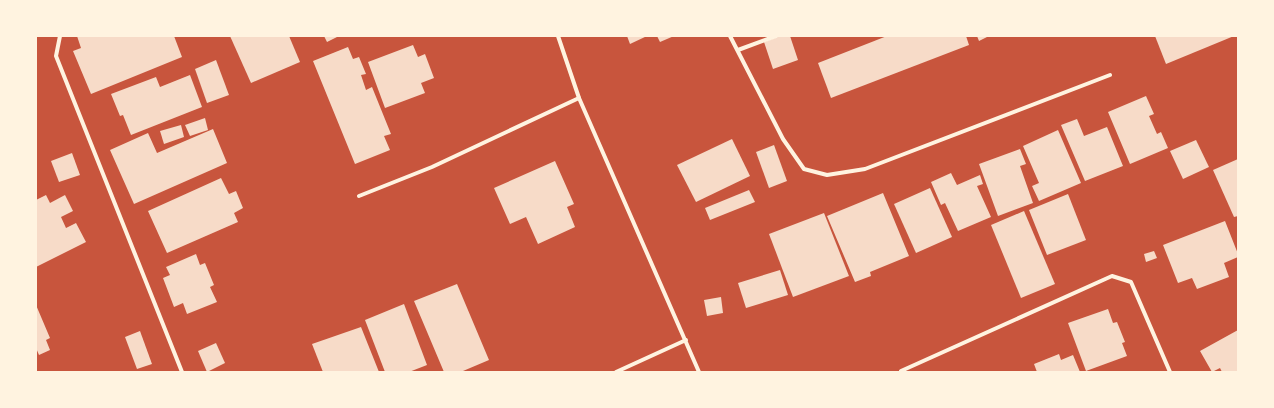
<svg xmlns="http://www.w3.org/2000/svg" width="1274" height="408" font-family="'Work Sans',sans-serif">
<style>
.building{fill:#f7dbc8}
.lines{fill:none;stroke-linecap:round;stroke-linejoin:round}
.minor{stroke:#fff3e0;stroke-width:4}
</style>
<rect width="100%" height="100%" fill="#c8553d"/>
<g class="building">
<polygon points="77,36 174,36 182,57 91,94 73,51 81,48"/>
<polygon points="230,36 289,36 300,62 251,83"/>
<polygon points="324,36 339,36 327,42"/>
<polygon points="627,36 647,36 630,44"/>
<polygon points="657,36 674,36 660,42"/>
<polygon points="780,36 790,36 798,60 773,69 764,42"/>
<polygon points="887,36 966,36 969,45 831,98 818,63"/>
<polygon points="977,36 989,36 979,41"/>
<polygon points="1155,36 1234,36 1166,64"/>
<polygon points="413,45 418,57 425,54 434,78 421,83 425,93 385,108 368,62"/>
<polygon points="348,47 353,59 359,57 366,74 361,75 366,90 372,87 391,134 384,136 390,150 355,164 313,61"/>
<polygon points="216,60 229,95 207,103 195,69"/>
<polygon points="190,75 202,107 131,135 123,115 120,116 111,94 156,77 160,87"/>
<polygon points="1146,96 1154,114 1149,116 1157,134 1161,132 1168,148 1130,164 1108,112"/>
<polygon points="205,118 208,130 190,136 185,125"/>
<polygon points="1077,119 1084,136 1107,127 1123,166 1085,181 1061,125"/>
<polygon points="181,125 184,137 164,144 160,131"/>
<polygon points="213,129 227,163 134,204 110,150 148,133 157,153"/>
<polygon points="1058,130 1081,183 1039,201 1032,186 1039,183 1023,146"/>
<polygon points="732,139 750,176 696,202 677,165"/>
<polygon points="1196,140 1209,167 1183,179 1170,151"/>
<polygon points="774,145 787,181 769,188 756,152"/>
<polygon points="1020,149 1026,164 1020,166 1033,203 998,216 979,164"/>
<polygon points="72,153 80,175 59,182 51,161"/>
<polygon points="1238,159 1238,216 1234,217 1213,170"/>
<polygon points="555,161 574,204 567,207 575,227 538,244 526,217 510,224 494,188"/>
<polygon points="951,173 957,185 980,175 983,184 977,186 991,217 958,231 945,203 941,205 931,182"/>
<polygon points="221,178 229,194 236,191 243,208 234,213 238,222 167,253 148,211"/>
<polygon points="930,188 952,237 916,253 894,204"/>
<polygon points="749,190 755,202 710,220 705,208"/>
<polygon points="883,193 909,256 870,272 871,276 855,282 827,216"/>
<polygon points="1068,194 1086,240 1047,255 1029,210"/>
<polygon points="46,195 50,203 65,195 73,211 61,217 66,228 76,223 86,242 36,267 36,200"/>
<polygon points="1024,211 1055,284 1021,298 991,225"/>
<polygon points="824,213 849,276 793,297 769,234"/>
<polygon points="1225,221 1238,254 1238,257 1224,263 1229,277 1197,289 1192,278 1178,283 1163,245"/>
<polygon points="1154,251 1157,258 1146,262 1144,254"/>
<polygon points="196,254 200,265 205,263 214,285 210,287 217,302 187,314 183,303 174,307 163,278 170,275 166,267"/>
<polygon points="780,270 788,295 746,308 738,283"/>
<polygon points="457,284 489,360 463,371 463,372 444,372 414,301"/>
<polygon points="721,297 723,313 707,316 704,300"/>
<polygon points="404,304 427,365 409,372 385,372 365,320"/>
<polygon points="36,305 50,338 46,340 50,350 39,355 36,348"/>
<polygon points="1108,309 1113,323 1117,322 1125,342 1122,343 1127,356 1086,371 1068,323"/>
<polygon points="361,327 379,372 323,372 312,344"/>
<polygon points="1238,330 1238,372 1222,372 1220,368 1212,372 1200,351"/>
<polygon points="140,331 152,364 137,369 125,337"/>
<polygon points="216,343 225,363 207,372 198,351"/>
<polygon points="1059,354 1061,360 1073,355 1080,372 1037,372 1034,364"/>
</g>
<g class="lines">
<g class="minor">
<polyline points="60,36 56,56 182,372"/>
<polyline points="558,36 579,98 699,372"/>
<polyline points="730,36 783,139 804,169 827,175 865,169 1110,75"/>
<polyline points="738,50 776,36"/>
<polyline points="359,196 432,167 579,98"/>
<polyline points="901,371 1112,276 1131,282 1170,372"/>
<polyline points="616,372 686,340"/>
</g>
</g>
<rect width="1274" height="408" fill="none" stroke="#fff3e0" stroke-width="74"/>
</svg>
